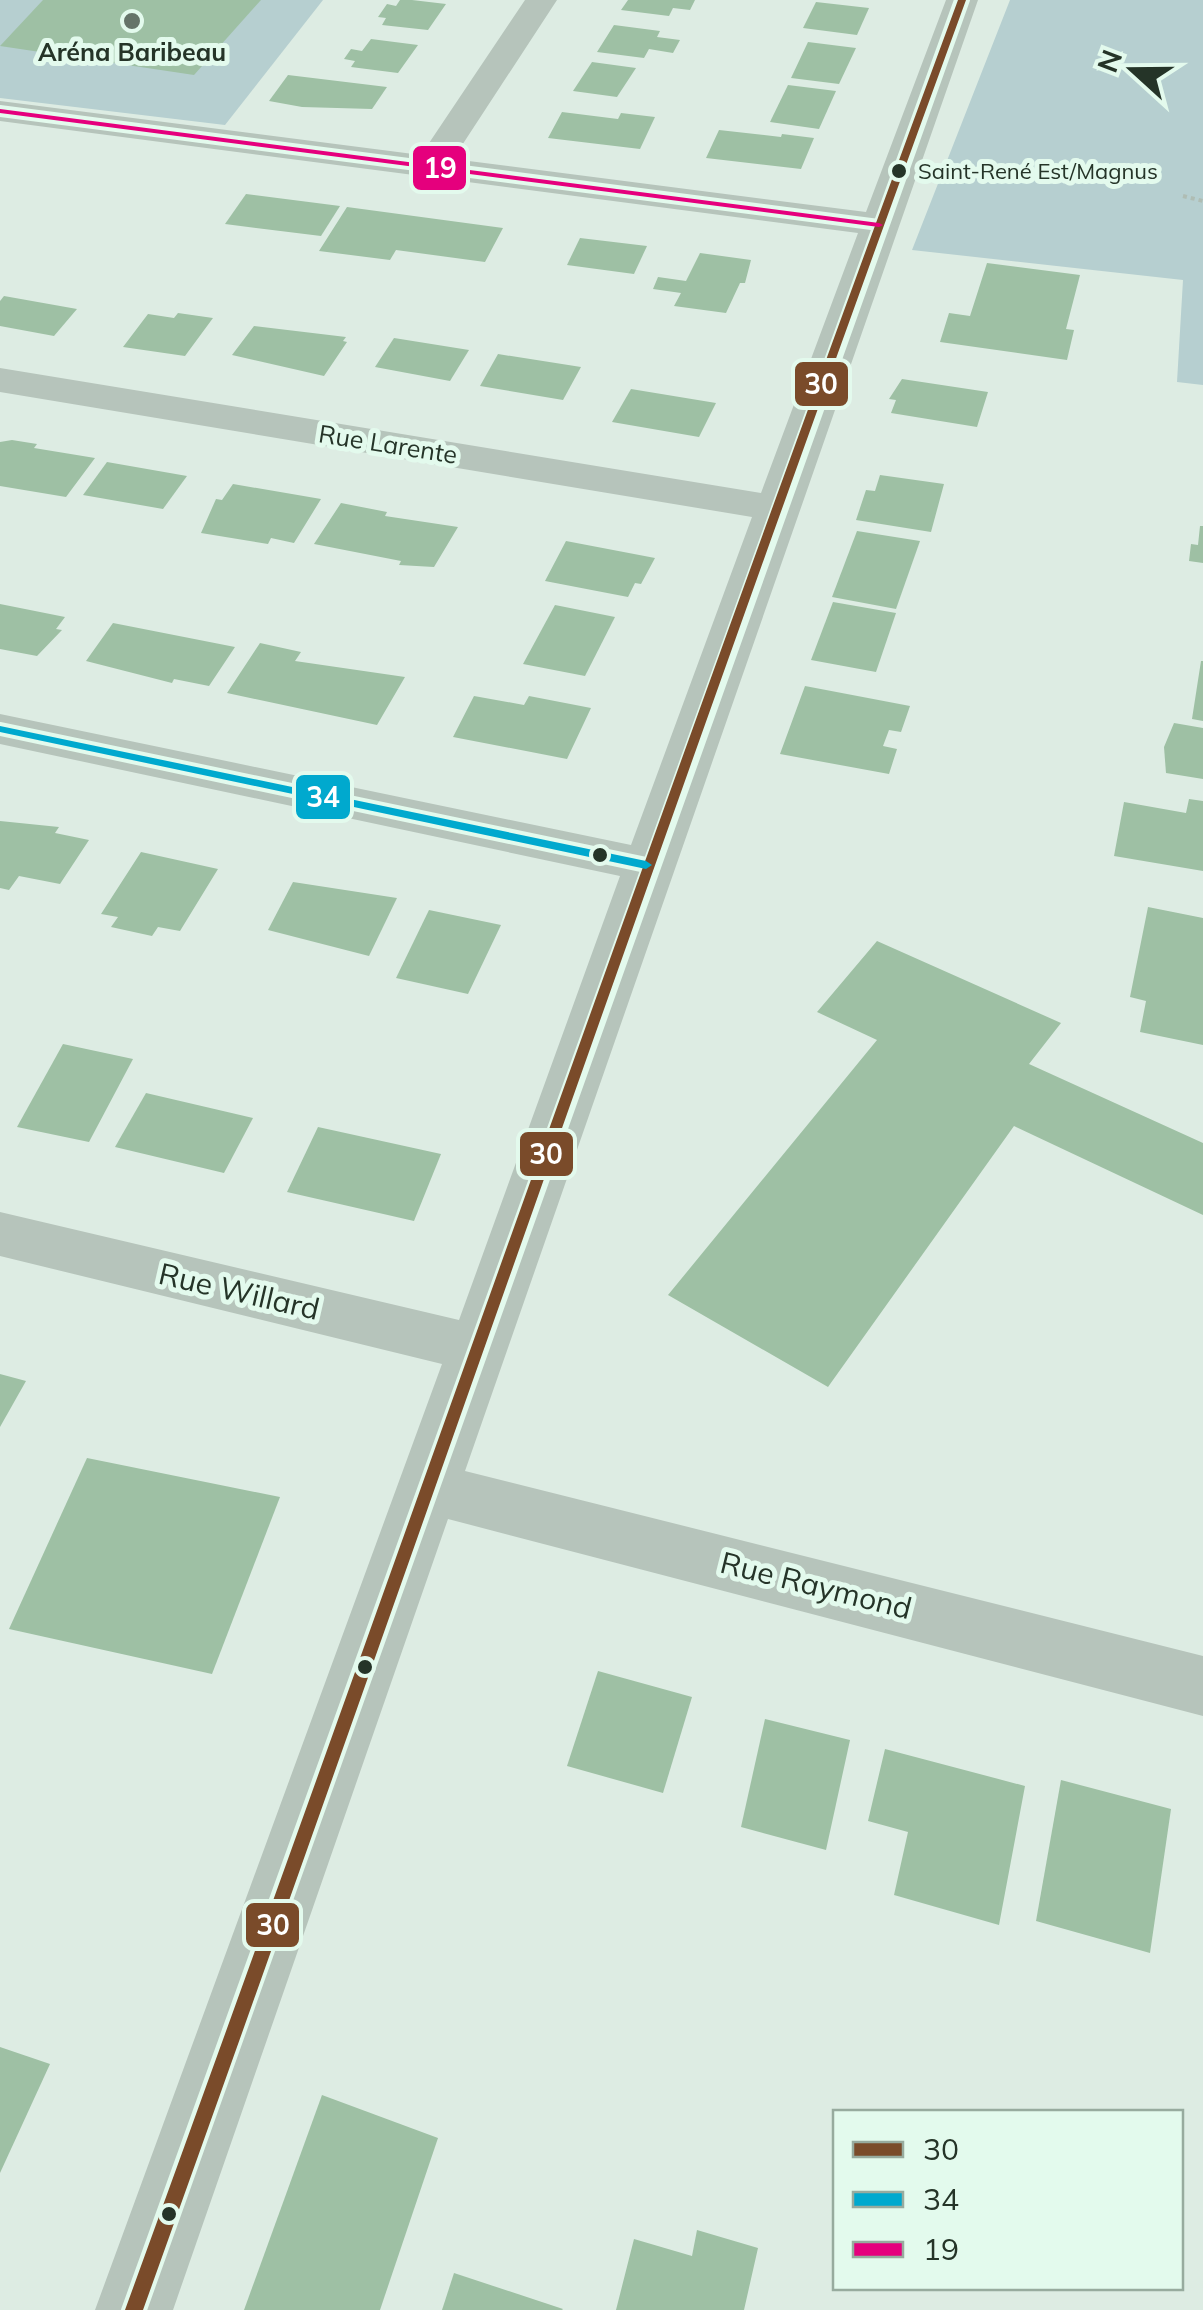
<svg xmlns="http://www.w3.org/2000/svg" width="1203" height="2310" font-family="Mulish,sans-serif">
<style>
.green{fill:#b6cfd0}
.building{fill:#9ec0a4}
.lines{fill:none;stroke-linecap:round;stroke-linejoin:round}
.path{stroke:#afbdb4;stroke-width:4;stroke-dasharray:4 4;stroke-linecap:butt}
.minor{fill:#b6c4bb;fill-rule:evenodd}
.bus-1-casing{stroke:#e3faed;stroke-width:8}
.bus-2-casing{stroke:#e3faed;stroke-width:8}
.bus-3-casing{stroke:#e3faed;stroke-width:8}
.bus-1{fill:#7a4b2a;fill-rule:evenodd}
.bus-2{fill:#00a9ce;fill-rule:evenodd}
.bus-3{fill:#e5007d;fill-rule:evenodd}
.poi-dot{fill:#657469;stroke:#e3faed;stroke-width:4}
.bus-dot{fill:#253428;stroke:#e3faed;stroke-width:4}
.labels{text-anchor:middle;stroke-width:10;stroke-linejoin:round;paint-order:stroke}
.far-bus-label{font-size:22px;fill:#253428;stroke:#e3faed;text-anchor:start}
.far-poi-label{font-size:25px;font-weight:bold;fill:#253428;stroke:#e3faed}
.far-street-label{font-size:25px;fill:#253428;stroke:#e3faed}
.street-label{font-size:30px;fill:#253428;stroke:#e3faed}
.line-badge{stroke:#e3faed;stroke-width:4}
.badge-label{font-size:28px;text-anchor:middle;font-weight:bold;fill:#fff}
</style>
<rect width="100%" height="100%" fill="#ddece3"/>
<g class="green">
<polygon points="0,0 323,0 225,125 0,98"/>
<polygon points="1010,0 1203,0 1203,385 1177,382 1183,280 912,250"/>
</g>
<g class="building">
<polygon points="43,0 261,0 194,75 0,46"/>
<polygon points="400,0 412,0 446,4 428,30 382,25 386,18 378,17 387,4 396,6"/>
<polygon points="628,0 695,0 690,10 673,8 669,16 621,10"/>
<polygon points="816,2 869,8 857,35 803,28"/>
<polygon points="614,25 660,31 657,37 680,40 673,53 649,49 644,58 597,52"/>
<polygon points="371,39 418,45 398,73 351,67 355,61 344,59 351,49 362,51"/>
<polygon points="808,42 856,48 839,84 791,78"/>
<polygon points="592,62 636,68 617,97 573,91"/>
<polygon points="288,75 387,87 372,109 302,107 269,101"/>
<polygon points="788,85 836,91 819,129 770,122"/>
<polygon points="562,112 618,119 621,113 655,117 640,149 548,138"/>
<polygon points="719,130 781,137 782,134 814,138 801,169 706,158"/>
<polygon points="246,194 340,206 321,236 225,224"/>
<polygon points="347,207 503,228 485,262 396,250 390,260 319,251"/>
<polygon points="580,238 647,246 634,274 567,265"/>
<polygon points="700,253 751,260 745,283 740,283 726,313 674,306 681,293 653,289 658,277 686,281"/>
<polygon points="987,263 1080,275 1066,329 1074,330 1067,360 940,342 949,313 970,316"/>
<polygon points="4,296 77,309 54,336 0,326 0,301"/>
<polygon points="178,313 213,318 185,356 123,347 148,314 174,318"/>
<polygon points="254,326 346,337 343,341 347,342 324,376 232,355"/>
<polygon points="394,338 469,350 450,381 375,367"/>
<polygon points="498,354 581,367 563,400 480,386"/>
<polygon points="902,379 988,392 977,427 891,413 896,400 889,399"/>
<polygon points="631,389 716,403 699,437 612,422"/>
<polygon points="12,440 37,444 34,448 95,458 66,497 0,486 0,442"/>
<polygon points="107,462 187,476 163,509 83,495"/>
<polygon points="880,475 944,484 931,532 856,520 866,490 875,491"/>
<polygon points="233,484 321,499 294,543 271,538 268,544 201,533 216,499 222,500"/>
<polygon points="341,503 387,512 385,516 458,527 434,567 399,565 401,561 314,544"/>
<polygon points="1200,526 1203,526 1203,563 1189,561 1191,544 1198,545"/>
<polygon points="857,531 920,541 896,609 832,597"/>
<polygon points="566,541 655,558 641,584 635,583 628,597 545,581"/>
<polygon points="833,602 896,613 876,672 811,660"/>
<polygon points="0,604 65,617 56,629 62,630 37,656 0,649"/>
<polygon points="555,605 615,617 585,676 523,664"/>
<polygon points="113,623 235,647 209,686 174,679 172,683 86,661"/>
<polygon points="260,643 301,652 295,661 405,677 377,725 227,693"/>
<polygon points="1201,661 1203,661 1203,721 1192,719"/>
<polygon points="805,686 910,706 901,732 889,730 883,746 897,749 889,774 780,754"/>
<polygon points="474,696 524,705 529,696 591,708 567,759 453,737"/>
<polygon points="1174,723 1203,728 1203,779 1166,773 1164,747"/>
<polygon points="1189,799 1203,801 1203,871 1114,856 1124,802 1186,813"/>
<polygon points="0,821 59,827 55,833 89,840 60,884 19,876 9,890 0,888"/>
<polygon points="141,852 218,869 180,931 158,927 152,936 111,927 118,917 101,914"/>
<polygon points="293,882 397,898 369,956 268,930"/>
<polygon points="1148,907 1203,918 1203,1045 1140,1032 1146,1001 1130,997"/>
<polygon points="429,910 501,925 468,994 396,978"/>
<polygon points="877,941 1061,1023 1029,1064 1203,1143 1203,1215 1014,1126 828,1387 668,1295 877,1040 817,1012"/>
<polygon points="63,1044 133,1059 89,1142 17,1127"/>
<polygon points="146,1093 253,1118 224,1173 115,1147"/>
<polygon points="318,1127 441,1154 414,1221 287,1192"/>
<polygon points="0,1374 26,1381 0,1427"/>
<polygon points="87,1458 280,1497 212,1674 9,1629"/>
<polygon points="598,1671 692,1697 663,1793 567,1766"/>
<polygon points="765,1719 850,1740 826,1850 741,1827"/>
<polygon points="885,1749 1025,1786 999,1925 894,1895 908,1832 868,1821"/>
<polygon points="1061,1780 1171,1809 1150,1953 1036,1921"/>
<polygon points="0,2047 50,2064 0,2173"/>
<polygon points="322,2095 438,2138 380,2310 244,2310"/>
<polygon points="697,2230 758,2248 744,2310 616,2310 634,2239 692,2256"/>
<polygon points="454,2273 563,2309 562,2310 442,2310"/>
</g>
<g class="lines">
<polyline class="path" points="1183,196 1203,201"/>
<polygon class="minor" points="525,0 557,0 453,159 866,212 946,0 978,0 465,1471 1203,1656 1203,1716 448,1519 173,2310 95,2310 442,1364 0,1256 0,1212 459,1320 620,876 0,744 0,714 631,845 752,517 0,392 0,368 761,493 858,233 0,121 0,101 421,155"/>
<g class="bus-1-casing">
<path id="bus-1" d="M958,0H966C685,768 419,1541 143,2310H125C405,1541 674,768 958,0Z"/>
</g>
<g class="bus-2-casing">
<polygon id="bus-2" points="0,726 646,861 652,865 646,869 0,732"/>
</g>
<g class="bus-3-casing">
<polygon id="bus-3" points="0,109 879,223 883,225 879,227 0,113"/>
</g>
<use href="#bus-1" class="bus-1"/>
<use href="#bus-2" class="bus-2"/>
<use href="#bus-3" class="bus-3"/>
</g>
<circle class="poi-dot" cx="132" cy="21" r="10"/>
<g class="bus-dot">
<circle cx="899" cy="171" r="9"/>
<circle cx="600" cy="855" r="9"/>
<circle cx="365" cy="1667" r="9"/>
<circle cx="169" cy="2214" r="9"/>
</g>
<g class="labels">
<g class="far-bus-label">
<text x="918" y="179">Saint-René Est/Magnus</text>
</g>
<g class="far-poi-label">
<text x="132" y="61">Aréna Baribeau</text>
</g>
<g class="far-street-label">
<text transform="translate(388 444) rotate(9)" y="9">Rue Larente</text>
</g>
<g class="street-label">
<text transform="translate(239 1292) rotate(13)" y="10">Rue Willard</text>
<text transform="translate(816 1586) rotate(14)" y="10">Rue Raymond</text>
</g>
</g>
<g class="line-badge">
<rect x="411" y="144" width="57" height="48" rx="10" fill="#e5007d"/>
<rect x="793" y="360" width="57" height="48" rx="10" fill="#7a4b2a"/>
<rect x="294" y="773" width="58" height="48" rx="10" fill="#00a9ce"/>
<rect x="518" y="1130" width="57" height="48" rx="10" fill="#7a4b2a"/>
<rect x="244" y="1901" width="57" height="48" rx="10" fill="#7a4b2a"/>
</g>
<g class="badge-label">
<text x="440" y="178">19</text>
<text x="821" y="394">30</text>
<text x="323" y="807">34</text>
<text x="546" y="1164">30</text>
<text x="273" y="1935">30</text>
</g>
<rect x="833" y="2110" width="350" height="180" fill="#e3faed" stroke="#97ab9e" stroke-width="2.5"/>
<rect x="853" y="2142" width="50" height="15" fill="#7a4b2a" stroke="#97ab9e" stroke-width="2.5"/>
<text x="923" y="2160" font-size="30" fill="#253428">30</text>
<rect x="853" y="2192" width="50" height="15" fill="#00a9ce" stroke="#97ab9e" stroke-width="2.5"/>
<text x="923" y="2210" font-size="30" fill="#253428">34</text>
<rect x="853" y="2242" width="50" height="15" fill="#e5007d" stroke="#97ab9e" stroke-width="2.5"/>
<text x="923" y="2260" font-size="30" fill="#253428">19</text>
<g transform="translate(1133 70) rotate(291)" stroke="#e3faed" stroke-width="8" paint-order="stroke">
<path d="M0-8L18 38L0 25L-18 38Z" fill="#253428"/>
<text y="-15" font-size="28" font-weight="bold" text-anchor="middle" fill="#253428">N</text>
</g>
</svg>
